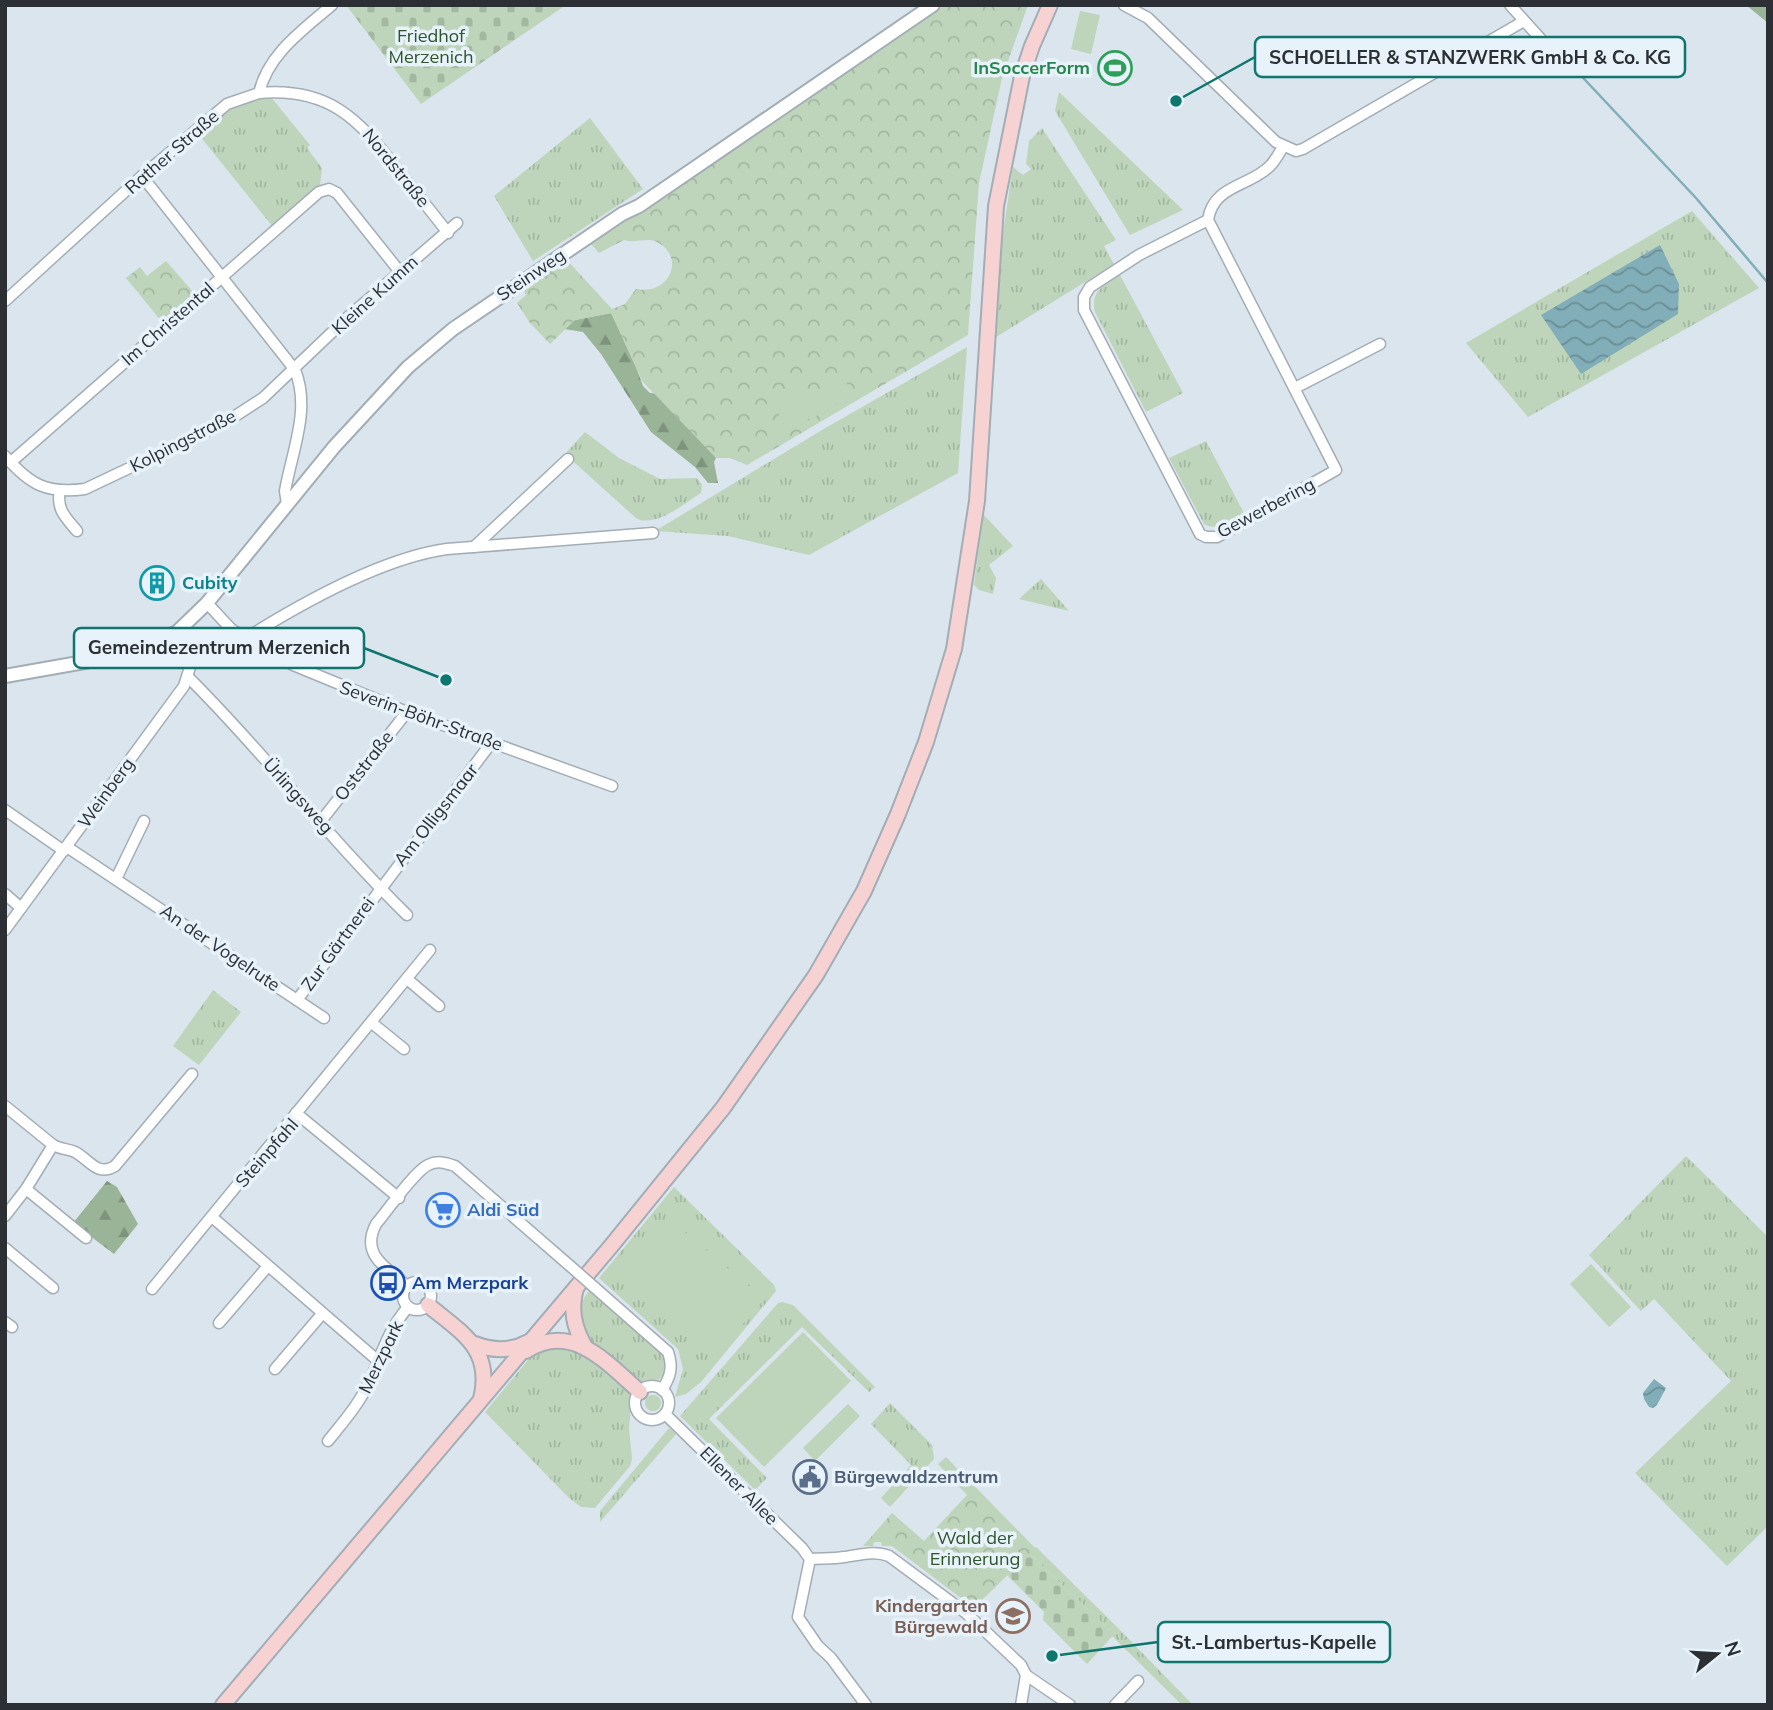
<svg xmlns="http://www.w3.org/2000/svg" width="1773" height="1710" font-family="Mulish,sans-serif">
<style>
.grass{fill:url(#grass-tufts)}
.forest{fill:url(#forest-firs)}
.cemetery{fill:url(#cemetery-stones)}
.park{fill:url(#park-crowns)}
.pitch{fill:#bed5bb}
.water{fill:url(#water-waves)}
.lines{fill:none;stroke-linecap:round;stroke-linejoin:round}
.stream{stroke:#81aeb8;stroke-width:2.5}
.minor-casing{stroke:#a3adb5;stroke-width:13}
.tertiary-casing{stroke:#a3adb5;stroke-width:16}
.secondary-casing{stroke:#a3adb5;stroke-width:18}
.minor{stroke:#fff;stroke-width:10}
.tertiary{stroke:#fff;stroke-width:12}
.secondary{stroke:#f7d2d3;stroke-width:14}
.minor-bridge-casing{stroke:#a3adb5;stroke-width:13;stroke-linecap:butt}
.minor-bridge{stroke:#fff;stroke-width:10}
.labels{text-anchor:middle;stroke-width:7;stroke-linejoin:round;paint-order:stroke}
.park-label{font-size:18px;fill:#2e542a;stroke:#e7f2fa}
.leisure-label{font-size:18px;font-weight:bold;fill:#27864d;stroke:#e7f2fa;text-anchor:end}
.street-label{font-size:18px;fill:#2c3034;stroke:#e7f2fa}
.culture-label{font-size:18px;font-weight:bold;fill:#0d838f;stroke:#e7f2fa;text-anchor:start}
.shop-label{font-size:18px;font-weight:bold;fill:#366cbe;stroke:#e7f2fa;text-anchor:start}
.transit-label{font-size:18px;font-weight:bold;fill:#164399;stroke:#e7f2fa;text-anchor:start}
.service-label{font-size:18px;font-weight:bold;fill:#4e5e75;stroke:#e7f2fa;text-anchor:start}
.education-label{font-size:18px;font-weight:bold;fill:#785e54;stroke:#e7f2fa;text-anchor:end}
.leader{fill:none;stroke:#0f766e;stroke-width:2.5}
.callout-dot{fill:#0f766e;stroke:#e7f2fa;stroke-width:2.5}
.callout{fill:#e7f2fa;stroke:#0f766e;stroke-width:2.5}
.callout-label{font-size:19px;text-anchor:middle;font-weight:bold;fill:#2c3034}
</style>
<defs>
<pattern id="grass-tufts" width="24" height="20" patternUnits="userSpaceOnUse" patternTransform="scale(1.75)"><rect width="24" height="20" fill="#bed5bb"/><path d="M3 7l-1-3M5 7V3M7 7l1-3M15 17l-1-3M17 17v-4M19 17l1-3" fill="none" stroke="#a3b7a1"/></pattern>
<pattern id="forest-firs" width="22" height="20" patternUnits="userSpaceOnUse" patternTransform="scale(1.75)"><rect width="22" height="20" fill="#9ab497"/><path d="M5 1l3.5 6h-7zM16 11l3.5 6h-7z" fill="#7e937c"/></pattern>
<pattern id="cemetery-stones" width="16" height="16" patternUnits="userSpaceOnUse" patternTransform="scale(1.75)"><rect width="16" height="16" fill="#bed5bb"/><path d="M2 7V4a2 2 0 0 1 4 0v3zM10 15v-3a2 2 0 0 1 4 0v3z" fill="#a3b7a1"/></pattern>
<pattern id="park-crowns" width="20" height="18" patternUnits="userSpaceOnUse" patternTransform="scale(1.75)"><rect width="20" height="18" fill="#bed5bb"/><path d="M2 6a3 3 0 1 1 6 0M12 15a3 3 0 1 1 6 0" fill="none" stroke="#a3b7a1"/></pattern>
<pattern id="water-waves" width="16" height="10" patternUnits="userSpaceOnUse" patternTransform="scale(1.75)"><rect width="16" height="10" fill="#81aeb8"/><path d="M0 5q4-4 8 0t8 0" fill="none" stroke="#6a8e96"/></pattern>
</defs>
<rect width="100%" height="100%" fill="#dae5ed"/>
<g class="grass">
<polygon points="1059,92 1183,210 1130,235 1055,111"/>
<path d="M270,96L310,145L307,148L322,168L320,186L273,227L199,135C226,110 233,103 270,96Z"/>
<polygon points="590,118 643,189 533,261 494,196"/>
<polygon points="1042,128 1116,240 1104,246 1114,264 996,337 1002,239 1013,167 1023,175 1031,169 1026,164 1029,141"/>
<polygon points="1692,211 1759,288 1528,417 1466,343"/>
<path d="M1120,275L1183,393L1146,412L1095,312C1090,291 1104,285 1120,275Z"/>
<polygon points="967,347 958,473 809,555 728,536 655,531 822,430"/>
<path d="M585,432L619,458L660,479L697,478L702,485L701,493C684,503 658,527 637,519L565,454Z"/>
<path d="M1206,441L1244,513C1230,521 1219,532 1204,524L1169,458Z"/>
<polygon points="983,514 1013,546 989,565 996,578 993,594 979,590 974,585"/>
<polygon points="1041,579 1069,611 1019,599"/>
<polygon points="213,990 241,1012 199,1065 173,1046"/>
<polygon points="1686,1156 1768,1237 1768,1526 1727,1566 1635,1473 1731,1381 1654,1299 1641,1311 1589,1255"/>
<polygon points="674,1187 774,1285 776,1291 701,1382 686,1394 675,1397 683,1369 678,1349 599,1278"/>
<path d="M589,1291L660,1351L664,1357L665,1373L656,1383L642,1384L634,1379C609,1357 559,1328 589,1291Z"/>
<polygon points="782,1302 793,1305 875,1387 869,1392 802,1327 709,1419 767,1478 755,1490 680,1416 778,1303"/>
<path d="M567,1346C591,1358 619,1375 632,1398L629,1428L632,1459L630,1466L595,1508L581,1507L569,1498L485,1412L533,1354L540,1349Z"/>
<circle cx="653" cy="1403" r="8"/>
<polygon points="890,1403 932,1445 934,1459 890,1507 881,1498 911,1465 871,1424"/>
<polygon points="669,1428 676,1434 600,1522 600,1511"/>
<polygon points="1036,1547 1115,1625 1109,1630 1029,1553"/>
<polygon points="1119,1629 1193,1705 1182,1705 1112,1636"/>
</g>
<g class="forest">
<polygon points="1746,5 1766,5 1768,7 1768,23"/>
<polygon points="611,313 627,342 643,386 650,393 675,394 681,412 716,458 714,462 718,483 708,483 695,467 651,432 601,354 583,332 564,329 575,320"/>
<polygon points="107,1181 117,1187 138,1224 114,1254 73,1223"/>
</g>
<g class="cemetery">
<polygon points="346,5 566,5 421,104"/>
<polygon points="1029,1553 1109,1630 1115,1625 1119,1629 1087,1664 1043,1620 1044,1612 1007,1575"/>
</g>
<g class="park">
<path d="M945,5H1028L1002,78L979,183L968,335L747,465L730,458H716L642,381L611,313L575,320L550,344L530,323L517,303L526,295L522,288L565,258L612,309L625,304L636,289C670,296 686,257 657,242C646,237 635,244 624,240L599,253L591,244V241L641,211Z"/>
<polygon points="166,261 194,293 162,322 126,278 140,267 147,276"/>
<polygon points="946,1457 1035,1548 974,1608 892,1546 882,1546 881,1542 874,1542 873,1546 863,1546 892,1513 924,1541 967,1495 938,1464"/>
</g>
<g class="pitch">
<polygon points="1080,11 1100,15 1091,54 1071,49"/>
<polygon points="845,380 853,395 827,410 819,396"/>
<polygon points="786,394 810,395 821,413 810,420 807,417 771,438"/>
<polygon points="667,1217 764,1299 719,1352 623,1269"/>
<polygon points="1591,1264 1631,1307 1609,1327 1570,1284"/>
<polygon points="803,1332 851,1381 764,1467 716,1418"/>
<polygon points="848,1404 860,1416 815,1461 803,1448"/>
</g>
<g class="water">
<polygon points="1660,245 1679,284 1678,314 1581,374 1541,315"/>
<polygon points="1654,1379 1666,1388 1657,1405 1653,1408 1649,1407 1644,1399 1643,1393"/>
</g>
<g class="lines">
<polyline class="stream" points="1572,66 1696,198 1768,283"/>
<g class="minor-casing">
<g id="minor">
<polyline points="1124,5 1148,18 1276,142 1296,151 1303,149 1524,21"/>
<polyline points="1510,5 1567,68"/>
<path d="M259,93C328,87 358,118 397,169C414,190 431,211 448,233"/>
<path d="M142,176L295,370C311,409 292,451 285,491L287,504"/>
<path d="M1208,220L1139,255L1090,287L1084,297V310L1200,534L1206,537H1217L1336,470L1208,220C1213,185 1249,187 1270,166C1275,161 1279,153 1283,147"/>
<path d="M5,301L142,176L227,104L259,93C268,54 303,30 332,5"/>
<polyline points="1295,388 1380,344"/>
<path d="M5,456C30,485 47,494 85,489L199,435L229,420L263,398L348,317L457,223"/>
<polyline points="11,462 319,192 329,189 337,193 400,272"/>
<path d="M60,490C56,509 65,517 77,531"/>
<polyline points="474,547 568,459"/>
<polyline points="207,603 231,629 293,665 407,712 612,786"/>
<path d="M246,638C302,603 382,558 447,549L653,533"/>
<path d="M188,677C265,753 330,840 407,915"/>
<polyline points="5,810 64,851"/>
<polyline points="321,821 407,712"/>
<polyline points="67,847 324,1018"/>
<polyline points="116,879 144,821"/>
<polyline points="5,894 21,908"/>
<polyline points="5,930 184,686 191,664 231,629"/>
<polyline points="407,979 439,1006"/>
<polyline points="297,1000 492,742"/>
<polyline points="372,1023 404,1049"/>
<polyline points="5,1106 53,1145 26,1189 5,1216"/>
<polyline points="296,1113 399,1198"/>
<path d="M53,1145C60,1149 68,1149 75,1152C90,1160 97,1177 115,1166L192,1074"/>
<polyline points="26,1189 86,1238"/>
<polyline points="212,1217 377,1360"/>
<polyline points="5,1248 53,1288"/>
<circle cx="417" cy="1296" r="14"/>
<path d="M407,1286C386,1267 360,1255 376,1224C388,1210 414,1172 428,1165C438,1160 446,1163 455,1166L569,1265"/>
<path d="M594,1287L668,1352C673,1367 671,1376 662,1390"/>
<polyline points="152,1289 430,950"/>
<polyline points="5,1322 12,1327"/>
<polyline points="219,1323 268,1266"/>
<polyline points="275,1369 322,1314"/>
<circle cx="652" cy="1403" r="17"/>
<polyline points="665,1414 802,1548 810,1559"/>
<path d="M328,1441C344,1421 361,1402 371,1378C384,1349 387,1332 408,1307"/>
<path d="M810,1559C821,1558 833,1559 844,1557C860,1555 874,1550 889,1556L966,1613L1021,1665L1026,1675L1070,1705"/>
<polyline points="810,1559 798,1617 818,1646 831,1658 866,1705"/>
<polyline points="1021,1705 1026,1675"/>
<polyline points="1115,1705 1138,1681"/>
</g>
</g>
<g class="tertiary-casing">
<polyline id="tertiary" points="5,676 107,658 159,641 177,632 207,603 334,447 408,367 453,329 622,214 639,206 933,5"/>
</g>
<g class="secondary-casing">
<g id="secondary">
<path d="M576,1288C570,1310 574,1327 585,1347"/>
<path d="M428,1305C462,1333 493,1349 481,1399"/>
<path d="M475,1344C493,1351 510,1352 528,1342"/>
<path d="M526,1351C572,1321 607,1363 640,1392"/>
<polyline points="223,1705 612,1245 723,1108 816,975 864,891 898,814 926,742 954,649 977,501 996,206 1022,76 1032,46 1050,5"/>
</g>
</g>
<use href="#minor" class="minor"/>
<use href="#tertiary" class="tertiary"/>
<use href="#secondary" class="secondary"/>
<g class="minor-bridge-casing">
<polyline id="minor-bridge" points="569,1265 594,1287"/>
</g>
<use href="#minor-bridge" class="minor-bridge"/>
</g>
<defs>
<g id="stadium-ring" transform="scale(1.75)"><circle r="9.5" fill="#e7f2fa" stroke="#2e9e5b" stroke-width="1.5"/><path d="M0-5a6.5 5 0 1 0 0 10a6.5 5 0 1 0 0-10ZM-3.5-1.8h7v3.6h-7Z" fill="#2e9e5b"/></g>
<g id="building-ring" transform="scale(1.75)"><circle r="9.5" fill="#e7f2fa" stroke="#0f9aa8" stroke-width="1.5"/><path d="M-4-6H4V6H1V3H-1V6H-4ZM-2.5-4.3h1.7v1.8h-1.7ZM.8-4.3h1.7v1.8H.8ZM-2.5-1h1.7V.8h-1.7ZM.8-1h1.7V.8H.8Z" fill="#0f9aa8"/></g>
<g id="supermarket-ring" transform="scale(1.75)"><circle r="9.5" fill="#e7f2fa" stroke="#3f7fe0" stroke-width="1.5"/><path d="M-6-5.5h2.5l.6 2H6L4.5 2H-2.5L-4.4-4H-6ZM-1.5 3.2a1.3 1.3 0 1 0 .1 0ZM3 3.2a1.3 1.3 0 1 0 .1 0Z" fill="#3f7fe0"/></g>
<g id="bus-ring" transform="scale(1.75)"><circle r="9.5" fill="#e7f2fa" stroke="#1a4fb4" stroke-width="1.5"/><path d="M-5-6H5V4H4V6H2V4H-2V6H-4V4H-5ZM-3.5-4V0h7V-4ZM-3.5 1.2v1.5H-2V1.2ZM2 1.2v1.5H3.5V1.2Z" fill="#1a4fb4"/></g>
<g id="civic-ring" transform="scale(1.75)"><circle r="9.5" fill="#e7f2fa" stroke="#5c6f8a" stroke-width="1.5"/><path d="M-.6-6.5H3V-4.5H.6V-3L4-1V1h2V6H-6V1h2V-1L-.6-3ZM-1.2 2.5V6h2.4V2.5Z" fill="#5c6f8a"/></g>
<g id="school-ring" transform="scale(1.75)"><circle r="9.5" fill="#e7f2fa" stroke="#8d6e63" stroke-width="1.5"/><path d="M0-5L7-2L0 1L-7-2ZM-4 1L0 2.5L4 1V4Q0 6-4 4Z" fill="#8d6e63"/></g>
</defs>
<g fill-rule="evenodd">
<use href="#stadium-ring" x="1115" y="68"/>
<use href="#building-ring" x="157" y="583"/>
<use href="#supermarket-ring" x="443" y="1210"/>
<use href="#bus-ring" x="388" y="1283"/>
<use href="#civic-ring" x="810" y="1477"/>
<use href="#school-ring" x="1013" y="1616"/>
</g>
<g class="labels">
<g class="park-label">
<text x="431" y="42">Friedhof<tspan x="431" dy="21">Merzenich</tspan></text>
<text x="975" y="1544">Wald der<tspan x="975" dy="21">Erinnerung</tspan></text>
</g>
<g class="leisure-label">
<text x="1090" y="74">InSoccerForm</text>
</g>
<g class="street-label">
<text transform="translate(172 152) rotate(-41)" y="6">Rather Straße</text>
<text transform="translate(396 168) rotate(51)" y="6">Nordstraße</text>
<text transform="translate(531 275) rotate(-34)" y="6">Steinweg</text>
<text transform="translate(375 295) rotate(-42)" y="6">Kleine Kumm</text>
<text transform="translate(168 324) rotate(-41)" y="6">Im Christental</text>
<text transform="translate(183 441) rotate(-27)" y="6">Kolpingstraße</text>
<text transform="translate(1266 508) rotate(-28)" y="6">Gewerbering</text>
<text transform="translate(421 716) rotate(20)" y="6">Severin-Böhr-Straße</text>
<text transform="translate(364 766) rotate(-52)" y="6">Oststraße</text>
<text transform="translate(106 793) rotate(-54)" y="6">Weinberg</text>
<text transform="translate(298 796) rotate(48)" y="6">Ürlingsweg</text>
<text transform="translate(436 815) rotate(-52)" y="6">Am Olligsmaar</text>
<text transform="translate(338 944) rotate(-54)" y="6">Zur Gärtnerei</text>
<text transform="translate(220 948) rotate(34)" y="6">An der Vogelrute</text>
<text transform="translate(267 1153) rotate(-49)" y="6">Steinpfahl</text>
<text transform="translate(381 1357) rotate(-64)" y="6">Merzpark</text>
<text transform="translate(739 1486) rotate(45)" y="6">Ellener Allee</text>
</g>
<g class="culture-label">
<text x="182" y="589">Cubity</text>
</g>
<g class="shop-label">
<text x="467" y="1216">Aldi Süd</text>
</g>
<g class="transit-label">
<text x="412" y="1289">Am Merzpark</text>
</g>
<g class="service-label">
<text x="834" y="1483">Bürgewaldzentrum</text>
</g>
<g class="education-label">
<text x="988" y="1612">Kindergarten<tspan x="988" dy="21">Bürgewald</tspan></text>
</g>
</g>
<path class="leader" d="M1176 101L1255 57M446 680L364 648M1052 1656L1158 1642"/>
<g class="callout-dot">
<circle cx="1176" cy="101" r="7"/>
<circle cx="446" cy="680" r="7"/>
<circle cx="1052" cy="1656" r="7"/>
</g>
<g class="callout">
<rect x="1255" y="37" width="430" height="40" rx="7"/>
<rect x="74" y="628" width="290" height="40" rx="7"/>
<rect x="1158" y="1622" width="232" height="40" rx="7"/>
</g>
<g class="callout-label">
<text x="1470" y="64">SCHOELLER &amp; STANZWERK GmbH &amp; Co. KG</text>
<text x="219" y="654">Gemeindezentrum Merzenich</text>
<text x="1274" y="1649">St.-Lambertus-Kapelle</text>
</g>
<rect width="1773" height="1710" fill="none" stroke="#2c3034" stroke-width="14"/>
<g transform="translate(1717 1654) rotate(72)" stroke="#e7f2fa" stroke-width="5" paint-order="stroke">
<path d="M0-5L12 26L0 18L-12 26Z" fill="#2c3034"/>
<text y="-10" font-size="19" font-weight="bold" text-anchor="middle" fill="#2c3034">N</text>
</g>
</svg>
